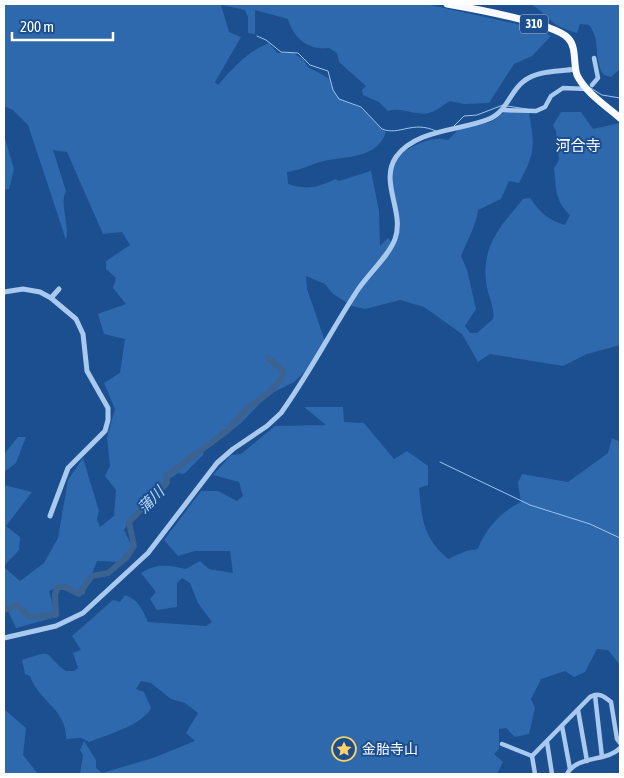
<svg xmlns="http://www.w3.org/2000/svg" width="624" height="778" font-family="'Asap Condensed','Noto Sans JP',sans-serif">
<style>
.green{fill:#2e69ad}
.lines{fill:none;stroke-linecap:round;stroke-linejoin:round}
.stream{stroke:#9cc4f0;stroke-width:1}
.river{stroke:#3c6290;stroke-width:6}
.minor{stroke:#a9c9ee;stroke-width:4.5}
.tertiary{stroke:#a9c9ee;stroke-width:5}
.trunk{stroke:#f8faff;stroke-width:7}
.labels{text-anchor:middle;stroke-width:4;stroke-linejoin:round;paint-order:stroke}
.shield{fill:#1b4f8f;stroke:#bbcadd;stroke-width:1}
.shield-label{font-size:12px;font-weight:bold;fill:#fff}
.poi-label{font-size:14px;fill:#fff;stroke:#1b4f8f;text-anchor:start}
.neighbourhood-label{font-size:15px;fill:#fff;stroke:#1b4f8f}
.water-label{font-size:15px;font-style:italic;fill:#b5d3f5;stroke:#1b4f8f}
</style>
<rect width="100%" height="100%" fill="#1b4f8f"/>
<g class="green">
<path d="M4,4H426L540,29L551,36L532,56L514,64L489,103L464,104L450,101C444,104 438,110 432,112C418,118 402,106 388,111L379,102L363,95L362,90L366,86L339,62L337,53L329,48C309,51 293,38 288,19L255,10V34L248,33V17L245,10L221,5L229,32L241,37L215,82L218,85C233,68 247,52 269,43L277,53H293L303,59L308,67L330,79C336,106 345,97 363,110C372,117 377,126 386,132C377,159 346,156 324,161C310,164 303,170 287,172L288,184C307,190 317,188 335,179L339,181L371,171L379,211L380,246L388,238L394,245C408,209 371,166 414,146C427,140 434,137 448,140L459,129L491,122L506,111L529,113C535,146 535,154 519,183L509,181L501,199L478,210C476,227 467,240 461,256L467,270L476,309L465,326L470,333H477L493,319C495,306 487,295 486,281C482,245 501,226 523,199L530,198C540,212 548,220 565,225L570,215C555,201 556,188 554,168L559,160L556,131L553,125L561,112H581L593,129L620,123V345L587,354L563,366L490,354L478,362L462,334L424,307L400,300L365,309L352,306L333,294L325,284L306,276L307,289L326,344L309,368L294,382L268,395L240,424L209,447L204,449L203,455L184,474L178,473L165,482L166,489L149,494C145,509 132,516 124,530L132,547L118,562L97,561L84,595L64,584L49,591L56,617L16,628L8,611H4V567L20,581L44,563L58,538L68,480L83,458L99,511L97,519L100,527L114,516L116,490L105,476L110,466L107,437L115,409L104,383L120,373L125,339L104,334L98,314L126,304L113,288L116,278L106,269V261L130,245L122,232L103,234L67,152L53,150L66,191C59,206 70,222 66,240L28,125L13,110L4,106Z"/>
<path d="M529,4H620V69L611,77L604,75C592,59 602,41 589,25L580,24L577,33C570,31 561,28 555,24C546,17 539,7 529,4Z"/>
<polygon points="4,135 14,169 9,189 4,190"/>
<path d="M304,407H343L344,422L364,423L394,459L407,451L428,466V485L419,488C422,520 423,537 448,559L466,551L478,549C485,529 502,511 521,502L518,483L522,474L568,482L608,453L612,438L620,442V665L608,650L597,649L585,672L574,677L565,671L541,679L531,699L535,708L529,734L515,737L506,728L499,729V749L494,754L503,762L497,774H80L83,755L80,750L84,741L96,760V768L102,773L153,758L195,741L186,733L198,713L185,703L171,699L151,683L141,681L136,689L144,692L151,708C143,725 106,735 89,742L81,738L66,739C67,709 38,701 30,676L25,674L22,660C57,648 42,654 66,671H74L78,668L73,653L81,650L72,636L113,600L120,602L125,595C139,600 142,609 148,622L206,626L212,622L198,603L190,583L182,578L177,583V607L157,610L150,599L156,592L141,573C156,563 169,565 186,569L200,561L209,569L233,573L230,551H195L178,556L164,540L201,491H218L237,501L243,496L239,482L213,475L231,455L241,454L275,426L326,425Z"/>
<polygon points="18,437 26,437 16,463 4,472 4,454"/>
<polygon points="4,485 32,492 6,526 20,537 19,550 4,566"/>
<polygon points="4,709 26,728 23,755 38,774 4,774"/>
</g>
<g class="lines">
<g class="stream">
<path d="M257,36L266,40L281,52L298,53L310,65L328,71L333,90L339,99L361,107L382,129C400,136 412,120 436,131"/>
<polyline points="589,87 602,95 620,98"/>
<polyline points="507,106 527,109"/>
<polyline points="454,126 464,116 477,115 503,105"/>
<polyline points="440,462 530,505 590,524 620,538"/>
</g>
<polyline class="river" points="4,610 17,605 29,617 56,615 55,594 58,587 65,587 79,594 92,576 108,573 127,557 134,546 129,522 167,483 166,476 228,430 247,409 271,391 283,376 282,370 268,358"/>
<g class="minor">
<polyline points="592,85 598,78 594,58"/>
<polyline points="503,110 536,111 545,107 551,96 563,88 587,89"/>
<polyline points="595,695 602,757"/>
<polyline points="578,710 587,761"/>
<polyline points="562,726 570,769"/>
<polyline points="547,742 552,774"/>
<polyline points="502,744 532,756"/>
<path d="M532,756L590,697C598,692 604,696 611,702L617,739L620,743"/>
<polyline points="532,756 535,774"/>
<path d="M567,774C577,755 607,762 620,748"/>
</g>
<g class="tertiary">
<polyline points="4,292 23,289 40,292 51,298 76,319 83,334 87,371 108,408 108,420 105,431 68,468 50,516"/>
<polyline points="51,298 59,289"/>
<path d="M4,638L56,626L83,613L148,553L217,463L233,449L267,426L281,413C309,374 331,331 357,291C368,274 389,256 395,239C405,212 379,182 396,157C416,129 460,131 489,119C507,112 510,91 524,81C538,70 559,72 575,69"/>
</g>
<path class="trunk" d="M447,4C470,8 554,23 568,38C577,47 573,64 577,75C585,92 606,106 620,118"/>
</g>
<defs>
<g id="sight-ring" transform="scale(1.25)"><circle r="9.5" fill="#1b4f8f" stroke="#ffd166" stroke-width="1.5"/><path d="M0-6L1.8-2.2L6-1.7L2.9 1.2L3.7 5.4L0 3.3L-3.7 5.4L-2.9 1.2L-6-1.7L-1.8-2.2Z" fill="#ffd166"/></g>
</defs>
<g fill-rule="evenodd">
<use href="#sight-ring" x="344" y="749"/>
</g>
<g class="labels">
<rect class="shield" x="520" y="14.5" width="28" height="19" rx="4"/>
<g class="shield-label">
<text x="534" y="28">310</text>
</g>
<g class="poi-label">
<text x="362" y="754">金胎寺山</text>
</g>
<g class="neighbourhood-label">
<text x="578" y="151">河合寺</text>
</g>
<g class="water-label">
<text transform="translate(151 500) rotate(-45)" y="5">蒲川</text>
</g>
</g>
<rect width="624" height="778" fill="none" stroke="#ffffff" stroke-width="10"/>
<path d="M12 32v8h101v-8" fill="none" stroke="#ffffff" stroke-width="2.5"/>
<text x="20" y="32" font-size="15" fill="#ffffff" stroke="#1b4f8f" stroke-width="4" paint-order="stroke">200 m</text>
</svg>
